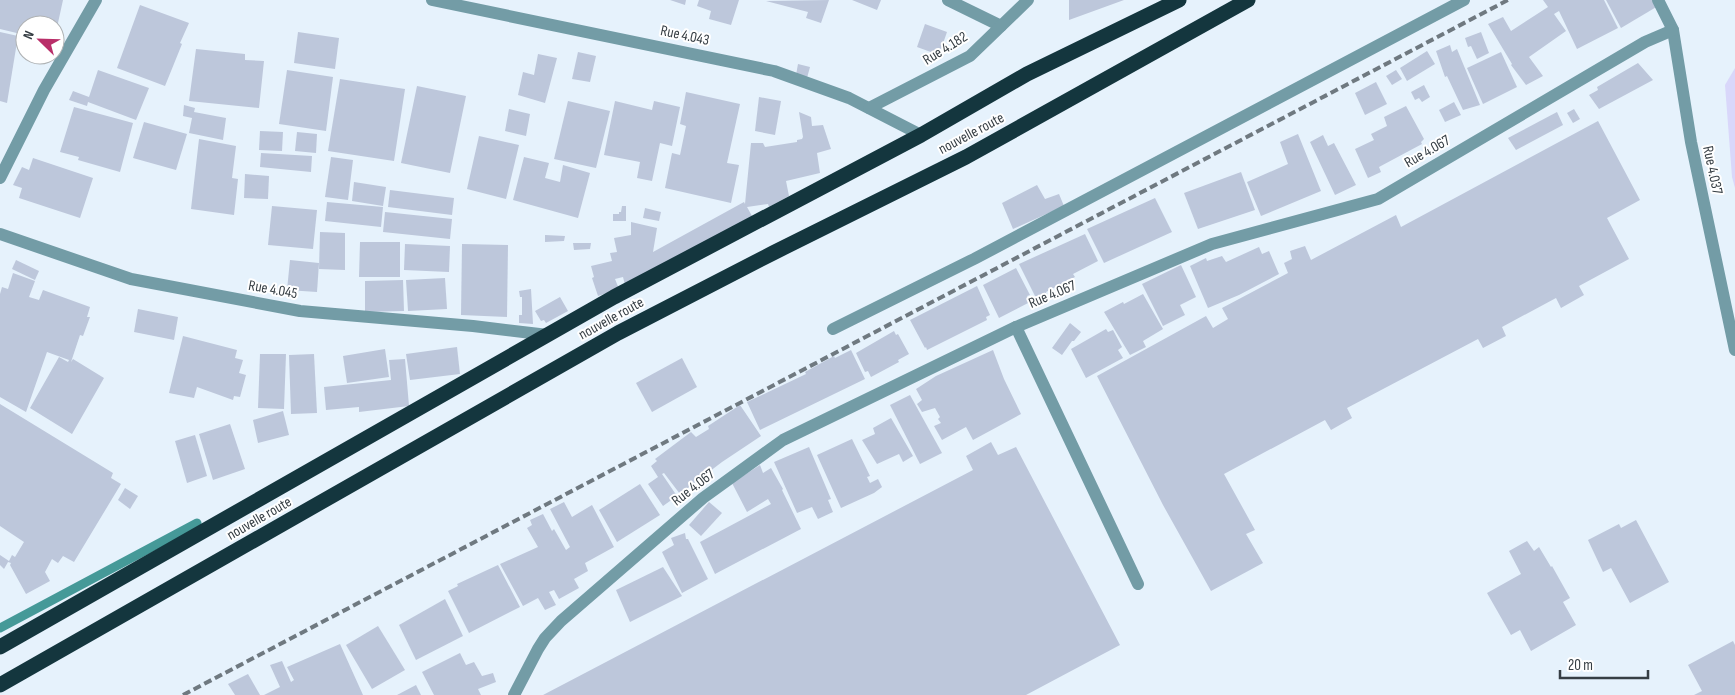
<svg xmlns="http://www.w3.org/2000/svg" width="1735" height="695" font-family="'Sofia Sans Condensed',sans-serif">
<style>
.green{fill:#d9d7fa}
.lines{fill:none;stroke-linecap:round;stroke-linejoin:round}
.stream{stroke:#459998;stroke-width:9}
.building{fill:#bdc7db}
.minor{stroke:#739ca6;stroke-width:12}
.highway{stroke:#14363e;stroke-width:15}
.rail{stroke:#6f7980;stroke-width:4;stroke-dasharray:8 4;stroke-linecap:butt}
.labels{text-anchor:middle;stroke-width:4;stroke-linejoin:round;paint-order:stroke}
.street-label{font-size:15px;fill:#363e44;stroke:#fff}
</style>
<rect width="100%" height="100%" fill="#e6f2fc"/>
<polygon class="green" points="1735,68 1735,188 1732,177 1725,85"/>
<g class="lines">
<polyline class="stream" points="0,628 197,523"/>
</g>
<g class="building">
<polygon points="0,0 63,0 56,32 55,25 25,25 25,35 0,29"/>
<polygon points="670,0 686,0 685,5"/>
<polygon points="699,0 739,0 731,25 709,19 711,11 697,6"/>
<polygon points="829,0 821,23 806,18 808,12 766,1"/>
<polygon points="852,0 881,0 877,10"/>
<polygon points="1069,0 1124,0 1069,20"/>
<polygon points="1543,0 1604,0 1618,28 1577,49 1559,11 1554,14 1566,31 1529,57 1543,76 1526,85 1511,65 1512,64 1488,24 1503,17 1511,31 1548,7"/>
<polygon points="1606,0 1655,0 1658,6 1621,28"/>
<polygon points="140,5 189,23 180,43 182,44 165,86 117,68"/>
<polygon points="925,24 947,32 939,55 917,47"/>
<polygon points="0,32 18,36 7,103 0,101"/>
<polygon points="298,32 339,38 335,69 294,63"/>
<polygon points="1481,32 1489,53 1477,59 1471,46 1468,47 1465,38"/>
<polygon points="1450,45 1452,52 1457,49 1480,105 1463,110 1447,76 1445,77 1436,51"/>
<polygon points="196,49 245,54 245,60 264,61 259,108 189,101"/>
<polygon points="1427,51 1435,64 1407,81 1400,68"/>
<polygon points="578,52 596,56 590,82 572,79"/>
<polygon points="1501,52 1517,87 1483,104 1467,68"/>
<polygon points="538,54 557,58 545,103 518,95 523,72 534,75"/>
<polygon points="1638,63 1653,80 1599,109 1589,95 1598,90 1597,87"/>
<polygon points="798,64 810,67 807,78 796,75"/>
<polygon points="98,70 149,88 136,120 88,102 87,106 69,100 73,91 89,97"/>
<polygon points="287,70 333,77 326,131 279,124"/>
<polygon points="1396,70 1402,79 1392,85 1386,76"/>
<polygon points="340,79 405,89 394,161 328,151"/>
<polygon points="1376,82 1387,104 1365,115 1355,93"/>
<polygon points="1424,85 1430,97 1422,102 1419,98 1415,100 1411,92"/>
<polygon points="417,86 466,96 450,173 401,163"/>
<polygon points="686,92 740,104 727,163 739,165 731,203 665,188 672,153 680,155 686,126 680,124"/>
<polygon points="759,97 781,101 775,135 755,131"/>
<polygon points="568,101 610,111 596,168 554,159"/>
<polygon points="615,101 652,110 654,101 680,107 672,146 660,143 652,181 637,178 640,162 604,155"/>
<polygon points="1454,102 1461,115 1445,122 1439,110"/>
<polygon points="184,105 195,108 194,112 226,118 223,140 189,133 192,118 183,116"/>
<polygon points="1406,106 1424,139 1421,142 1422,144 1379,167 1381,172 1368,178 1355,149 1374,140 1371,134 1387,126 1384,117"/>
<polygon points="74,107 133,123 120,172 78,160 79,157 60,152"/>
<polygon points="509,109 530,114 526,136 505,131"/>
<polygon points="1574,109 1580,119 1573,123 1567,113"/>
<polygon points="799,112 811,117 812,126 823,125 831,149 817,153 820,173 786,181 789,196 769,207 768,204 747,207 752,216 625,285 623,277 615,279 619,289 598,296 592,278 594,277 591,266 612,261 610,253 617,252 614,238 631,235 631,222 657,228 653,252 744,202 745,204 751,143 763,143 765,147 797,142 797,140 802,139 803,137"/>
<polygon points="1557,112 1563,125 1516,150 1508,138"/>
<polygon points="1598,121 1640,200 1607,218 1629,259 1579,286 1584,295 1561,308 1556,298 1502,327 1506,336 1483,348 1478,339 1347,408 1352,418 1331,430 1325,420 1224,474 1255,530 1246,534 1263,563 1211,591 1163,505 1097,376 1206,316 1213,328 1228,319 1222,308 1288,273 1284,263 1292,259 1290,251 1305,246 1311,260 1396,215 1401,227"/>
<polygon points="144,122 187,134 176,170 133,158"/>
<polygon points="260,131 283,132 282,151 259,150"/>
<polygon points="297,132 317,134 316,153 295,151"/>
<polygon points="1298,134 1321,191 1261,216 1247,182 1288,164 1280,142"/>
<polygon points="1323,135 1328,146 1334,143 1356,185 1335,195 1310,142"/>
<polygon points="479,136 519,145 506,199 467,189"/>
<polygon points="199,139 236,146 232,178 238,179 234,215 191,209"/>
<polygon points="261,153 312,156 311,172 260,167"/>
<polygon points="331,157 353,160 348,200 325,197"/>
<polygon points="524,157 549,163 545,178 560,182 563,165 590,173 578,218 513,200"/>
<polygon points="33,158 93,178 80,218 19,198 22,188 13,185 22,167 29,170"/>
<polygon points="1241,172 1255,210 1198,229 1184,193"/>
<polygon points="245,174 269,176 268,199 244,198"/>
<polygon points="354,182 386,187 383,206 352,201"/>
<polygon points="1037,185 1045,199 1059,194 1064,206 1013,229 1002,203"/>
<polygon points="390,190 454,198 452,215 388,207"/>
<polygon points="1155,198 1172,232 1104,263 1087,229"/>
<polygon points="327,202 383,207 381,227 325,221"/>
<polygon points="272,206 317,210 313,249 268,245"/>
<polygon points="622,206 626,206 626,221 613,221 613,214 619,214 619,212 621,212"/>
<polygon points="645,208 661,212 659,221 643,218"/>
<polygon points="385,212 452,219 450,239 383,232"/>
<polygon points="320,232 345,233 345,270 319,269"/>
<polygon points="1085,234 1098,261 1073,274 1075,277 1046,292 1047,296 1037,300 1019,264"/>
<polygon points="545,235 565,236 564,241 545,242"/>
<polygon points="360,242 400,242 400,277 359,277"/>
<polygon points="573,243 591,243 590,249 574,250"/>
<polygon points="405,244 450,246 449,272 404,270"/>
<polygon points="462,244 508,245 507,317 461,315"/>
<polygon points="1259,247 1262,254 1269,251 1279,274 1239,295 1208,308 1190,266 1206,258 1207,261 1222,256 1226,262"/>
<polygon points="16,260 39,271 35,280 12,269"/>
<polygon points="290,260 319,263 317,292 287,290"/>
<polygon points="1181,265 1196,297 1180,305 1185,315 1163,326 1142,284"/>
<polygon points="1016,268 1030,295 1027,296 1030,302 999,318 983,285"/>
<polygon points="13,273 35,281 29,297 39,300 43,290 90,307 87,317 90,317 83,336 80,335 71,362 73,359 104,378 72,434 30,408 59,357 68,362 69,360 47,352 26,412 0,397 0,294 2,287 8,289"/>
<polygon points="445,278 447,309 408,311 406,280"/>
<polygon points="403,280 404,311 365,312 365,281"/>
<polygon points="977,286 990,315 986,317 987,320 927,350 926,347 925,348 910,320"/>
<polygon points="531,289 533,324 519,323 519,315 522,315 522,297 520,297 519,291"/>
<polygon points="1143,294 1163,329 1143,341 1146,347 1130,355 1104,312 1123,302 1124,304"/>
<polygon points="560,297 568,311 546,323 544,320 541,321 535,311"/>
<polygon points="138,309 178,317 174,340 134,332"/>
<polygon points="1070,323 1081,332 1074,341 1072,341 1062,355 1052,348"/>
<polygon points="1106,329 1108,332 1113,330 1122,347 1118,350 1123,358 1086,378 1071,349"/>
<polygon points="894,331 896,335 898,334 909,354 898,360 899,362 871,377 868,371 865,372 856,353"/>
<polygon points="183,336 237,350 235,358 243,360 239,373 246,375 240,397 234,396 233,400 197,387 194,398 169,393"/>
<polygon points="457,347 460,374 410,380 406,354"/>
<polygon points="385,349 389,377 347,383 343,356"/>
<polygon points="851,350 865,379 760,430 747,402 806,374 805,372 834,356 835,358"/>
<polygon points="993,350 1004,379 1021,414 973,440 966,427 942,440 934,426 941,423 938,419 940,417 935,408 922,412 917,404 922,400 916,389 936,376"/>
<polygon points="260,354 286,354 284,409 258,408"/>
<polygon points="314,354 317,413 291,414 289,355"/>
<polygon points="682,358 697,387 652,412 636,383"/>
<polygon points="405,359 409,406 359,412 359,407 326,410 324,387 391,380 389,360"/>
<polygon points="910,395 942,453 920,464 890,405"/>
<polygon points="0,404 113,473 111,478 121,484 74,562 63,556 58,563 52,559 45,572 50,581 26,594 10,565 11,563 8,562 4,569 0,565 0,555 9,561 12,555 15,557 24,542 0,526"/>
<polygon points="740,405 761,436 722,462 680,494 664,473 662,474 677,496 663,506 648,484 658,477 651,466 657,461 655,459 691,432 696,437 709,429 708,426"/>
<polygon points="283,411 289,435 258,443 253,420"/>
<polygon points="891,418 913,456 903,462 899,454 877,464 862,440 875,434 873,428"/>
<polygon points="230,424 245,469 213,480 199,434"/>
<polygon points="195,435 207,476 187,483 175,441"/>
<polygon points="852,439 870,476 867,477 870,483 878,479 882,487 874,493 841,508 817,455"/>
<polygon points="991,442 998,455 1016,447 1120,645 1026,695 543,695 973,470 966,456"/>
<polygon points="809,447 831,499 828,500 833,512 818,519 812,507 797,513 774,462"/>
<polygon points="760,465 763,473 771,468 783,489 782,490 801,529 715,574 700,542 771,504 768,499 747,512 732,483"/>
<polygon points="640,484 660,515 617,542 599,510"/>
<polygon points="125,488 138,496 130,509 118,500"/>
<polygon points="564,502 572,517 592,505 614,547 585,563 588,571 574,579 579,588 559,599 554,590 549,592 556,605 545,610 538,598 523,606 500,564 538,547 527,528 532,525 530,520 543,514 552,531 554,529 566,550 570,547 550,509"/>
<polygon points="709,502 722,513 701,536 689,525"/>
<polygon points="1636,520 1669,582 1630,603 1611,568 1603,572 1588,540 1619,524 1621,528"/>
<polygon points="685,533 686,539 688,539 708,579 682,593 662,552 674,545 671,538"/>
<polygon points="1527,541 1534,551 1539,547 1551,567 1552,566 1570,598 1563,602 1576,625 1531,651 1520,630 1511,635 1487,593 1521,574 1509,551"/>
<polygon points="498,565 520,607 469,633 448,591 458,586 457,584"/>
<polygon points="663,567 682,596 630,622 616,590"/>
<polygon points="445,599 463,636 416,660 399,625"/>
<polygon points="378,626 405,670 372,689 346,645"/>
<polygon points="1733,641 1735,645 1735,695 1694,695 1702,691 1688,665"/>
<polygon points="340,644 363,695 264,695 280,687 270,665 282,661 291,682 294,680 287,667"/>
<polygon points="460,653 466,665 474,662 482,676 493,673 496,682 478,689 481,695 434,695 422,672"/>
<polygon points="248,674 260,695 235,695 228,684"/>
<polygon points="416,685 421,695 397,695"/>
</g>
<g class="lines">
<g class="minor">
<polyline points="432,0 774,71 849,98 921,135"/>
<polyline points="948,0 1001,26"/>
<polyline points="1658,0 1673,30 1691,142 1735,350"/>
<polyline points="869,108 970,56 1028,0"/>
<polyline points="0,178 44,90 96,0"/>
<polyline points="0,234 131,279 300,311 473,326 548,335"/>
<polyline points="1016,327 1138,584"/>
<polyline points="833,329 974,259 1464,0"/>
<polyline points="514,695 538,649 545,638 561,621 703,498 783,440 1016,327 1212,244 1378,199 1645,42 1673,30"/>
</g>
<g class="highway">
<polyline points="0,647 614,297 921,135 1027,74 1179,0"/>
<polyline points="0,685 618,333 773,253 966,157 1248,0"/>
</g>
<polyline class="rail" points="183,695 1508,0"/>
</g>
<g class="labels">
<g class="street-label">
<text transform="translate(685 35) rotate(12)" y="5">Rue 4.043</text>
<text transform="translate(945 48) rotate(-32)" y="5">Rue 4.182</text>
<text transform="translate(971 133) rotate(-28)" y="5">nouvelle route</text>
<text transform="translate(1427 151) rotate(-30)" y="5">Rue 4.067</text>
<text transform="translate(1713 170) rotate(78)" y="5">Rue 4.037</text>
<text transform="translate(273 289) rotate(10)" y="5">Rue 4.045</text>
<text transform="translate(1052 294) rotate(-23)" y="5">Rue 4.067</text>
<text transform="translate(611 318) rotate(-29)" y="5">nouvelle route</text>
<text transform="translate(693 487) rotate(-38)" y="5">Rue 4.067</text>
<text transform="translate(259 518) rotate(-30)" y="5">nouvelle route</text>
</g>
</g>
<g transform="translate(40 40) rotate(293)"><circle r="24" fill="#ffffff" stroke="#afb2b4"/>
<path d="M0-4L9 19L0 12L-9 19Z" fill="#b92e69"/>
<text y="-8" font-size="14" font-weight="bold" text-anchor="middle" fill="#363e44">N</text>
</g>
<path d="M1560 670v8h88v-8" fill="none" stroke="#363e44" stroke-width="2.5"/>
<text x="1568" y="670" font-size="15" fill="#363e44" stroke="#ffffff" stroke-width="4" paint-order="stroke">20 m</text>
</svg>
